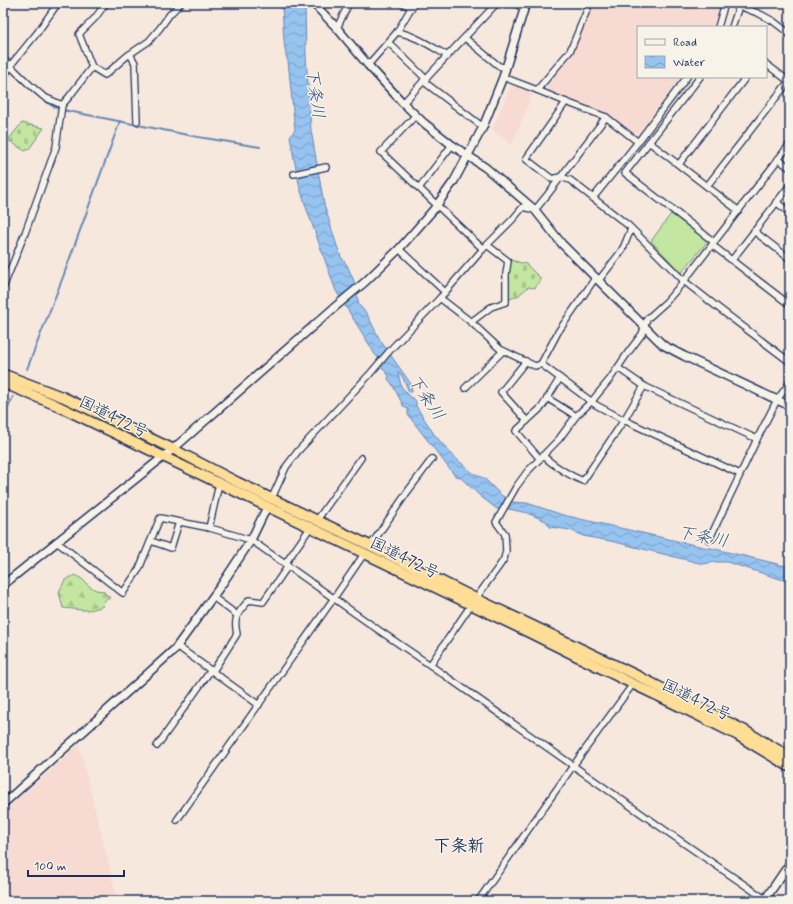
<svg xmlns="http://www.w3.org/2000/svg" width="793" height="904" font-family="Mynerve,'Klee One',sans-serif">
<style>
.built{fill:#f7dbd2}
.forest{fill:url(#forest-firs);stroke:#6f8b80}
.cemetery{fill:url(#cemetery-stones);stroke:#6f8b80}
.green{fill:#c3e7a1;stroke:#6f8b80}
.water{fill:url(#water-waves);stroke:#6588b6}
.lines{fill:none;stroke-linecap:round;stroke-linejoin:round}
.stream{stroke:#6588b6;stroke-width:2}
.minor-casing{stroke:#1b2f5e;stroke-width:8}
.tertiary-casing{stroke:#1b2f5e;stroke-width:10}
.trunk-casing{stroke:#1b2f5e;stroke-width:12}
.minor{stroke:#f7f3e8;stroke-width:5.5}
.tertiary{stroke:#f7f3e8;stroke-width:7}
.trunk{stroke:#fedd96;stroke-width:9}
.labels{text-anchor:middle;stroke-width:3;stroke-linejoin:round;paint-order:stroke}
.street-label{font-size:16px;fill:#1b2f5e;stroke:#f7f3e8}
.water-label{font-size:17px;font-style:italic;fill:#3a5482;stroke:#f7f3e8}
.neighbourhood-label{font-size:17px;font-weight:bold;fill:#1b2f5e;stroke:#f7f3e8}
</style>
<defs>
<pattern id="forest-firs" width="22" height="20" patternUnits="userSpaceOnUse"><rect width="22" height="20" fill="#c3e7a1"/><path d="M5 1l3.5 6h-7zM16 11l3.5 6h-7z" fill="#a7c68d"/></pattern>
<pattern id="cemetery-stones" width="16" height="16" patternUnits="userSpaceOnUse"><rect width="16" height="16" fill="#c3e7a1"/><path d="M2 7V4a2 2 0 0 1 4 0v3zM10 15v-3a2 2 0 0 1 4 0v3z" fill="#a7c68d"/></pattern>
<pattern id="water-waves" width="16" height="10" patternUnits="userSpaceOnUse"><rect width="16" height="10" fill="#96c3f0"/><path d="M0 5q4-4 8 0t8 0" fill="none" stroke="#7a9fc6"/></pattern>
</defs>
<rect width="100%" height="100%" fill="#f7e8de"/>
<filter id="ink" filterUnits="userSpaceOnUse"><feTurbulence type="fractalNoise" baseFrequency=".025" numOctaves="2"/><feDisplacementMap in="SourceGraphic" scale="8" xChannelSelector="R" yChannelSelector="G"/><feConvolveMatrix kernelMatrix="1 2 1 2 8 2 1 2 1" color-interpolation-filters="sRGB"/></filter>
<g filter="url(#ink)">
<g class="built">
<polygon points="594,3 723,3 714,27 638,27 638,77 681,77 640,132 634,134 605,112 588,107 549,91 546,86 573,52"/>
<polygon points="511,85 533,93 512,145 492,130"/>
<polygon points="79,744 118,901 3,901 3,813"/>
</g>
<path class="forest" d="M75,575L82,579L89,586L96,590L103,591L110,598L104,601L103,606C86,613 80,609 63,608L59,592L65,580Z"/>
<g class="cemetery">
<polygon points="22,123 44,128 29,149 25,151 8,140"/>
<polygon points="510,260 526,264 540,278 540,280 535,288 528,287 519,295 508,300"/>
</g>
<polygon class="green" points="671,214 708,241 681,273 651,241"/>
<path class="water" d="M282,3H305L306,55L311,130L324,204L336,243L341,257L347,265L354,281L359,305L367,314L380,340L411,384L412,392H409L402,376L398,372L401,386L411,398H413L416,401V406L434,434L453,456L473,473L485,479L501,495L512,502L527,503L563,515L708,548H711L790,567V583L780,579L727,562H715L703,564L615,542L583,536L570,530L550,527L546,521L527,513L509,509H497L480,496L460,477L455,476L408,415V409L404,407L392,384L388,379L389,376L380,365L379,358C376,356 374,354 372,349L336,291L306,207L300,188L294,159L290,136L295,130L288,61C283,52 283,15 282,3Z"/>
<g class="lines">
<g class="stream">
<path d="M4,63C17,77 40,101 57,108C62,110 67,111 73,112L198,137L260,147"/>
<polyline points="27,369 63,277 120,121"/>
<polyline points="3,418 13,397"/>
</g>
<g class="minor-casing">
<g id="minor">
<polyline points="106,3 95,18 79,34 92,67 105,75 127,56 149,41 160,28 170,14 181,3"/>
<polyline points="402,3 412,8"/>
<polyline points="515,3 524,9"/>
<polyline points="718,27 725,3"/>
<polyline points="732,27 739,6 760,14 773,21 790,34"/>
<polyline points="337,28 349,3"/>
<path d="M397,32C415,35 432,47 448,56"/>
<polyline points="465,38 499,66 506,68"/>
<polyline points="389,43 426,79"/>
<polyline points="130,54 135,63 137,121"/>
<polyline points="3,59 30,85 44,97 62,105"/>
<polyline points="766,64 790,82"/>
<polyline points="368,65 397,32 414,3"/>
<polyline points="503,77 537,90 566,102 606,117 638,142"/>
<polyline points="700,77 625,173 714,242"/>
<polyline points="3,79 10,66 37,33 58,3"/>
<polyline points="423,81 483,127"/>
<polyline points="537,90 570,51 590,3"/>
<polyline points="566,102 526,159 552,179 560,177 570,180 629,226 684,281 721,310 790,362"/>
<polyline points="403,103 497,3"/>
<polyline points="416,115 381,152 483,249"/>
<polyline points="649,142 739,211"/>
<polyline points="778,159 790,168"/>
<polyline points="679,164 746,77"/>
<polyline points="294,174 326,167"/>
<polyline points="707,186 789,81"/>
<polyline points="419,188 452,145"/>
<polyline points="593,198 638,142 687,77"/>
<polyline points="776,202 790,213"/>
<polyline points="754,231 790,259"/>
<polyline points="712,245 790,305"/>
<polyline points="399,249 445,292"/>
<polyline points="732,260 790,185"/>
<polyline points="599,280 620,253 624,246 631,229"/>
<polyline points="3,288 25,233 56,147 62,105 69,97 92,67"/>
<polyline points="440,298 471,322 500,349 535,366 541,364 558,332 596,277"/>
<polyline points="471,322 491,307 506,302 506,274 508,261 487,245"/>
<polyline points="526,361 501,392 527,421"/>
<polyline points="541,364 596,405 624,420 740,474"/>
<polyline points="618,368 644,386 757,439"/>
<polyline points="465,388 503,351"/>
<polyline points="547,398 576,416"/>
<path d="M543,456C556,467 566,474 583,481L624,420L644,386"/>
<polyline points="540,459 516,431 542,407 560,378"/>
<polyline points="271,500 286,467 298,451 369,375 392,348 440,298 483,249 513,219 523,207 535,210 548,194 606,117"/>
<polyline points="317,520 361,458"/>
<polyline points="209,528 219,484"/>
<polyline points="709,540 757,439 777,400 790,382"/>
<polyline points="151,541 171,548 179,522"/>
<polyline points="56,542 62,546 123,593 139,569 160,518 210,528 251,540 380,631 430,665 669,833 768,901"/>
<polyline points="370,546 373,542 408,491 432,459"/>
<polyline points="285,564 310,528"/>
<polyline points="213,597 237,615"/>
<polyline points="475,598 479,594 500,565 504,559 506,551 505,534 496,522 516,487 527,472 559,439 576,416 592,401 610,379 627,354 642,334 647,319 666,302 684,281 790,144"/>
<polyline points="177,646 259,705"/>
<polyline points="430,665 471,605"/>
<path d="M213,671L237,634C233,617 238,613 249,600L263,602L288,566"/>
<polyline points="157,746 211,670"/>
<polyline points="177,820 334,598 364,554"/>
<polyline points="478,901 573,766 633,684"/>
</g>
</g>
<g class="tertiary-casing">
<g id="tertiary">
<polyline points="313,3 337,28 368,65 403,103 424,123 452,145 486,168 535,210 562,244 663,345 684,356 790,406"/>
<polyline points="3,585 173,449 336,306 365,282 399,249 415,231 434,209 454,181 483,127 503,77 526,3"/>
<polyline points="3,804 175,649 222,584 251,540 267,507"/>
<polyline points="764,901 790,863"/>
</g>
</g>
<g class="trunk-casing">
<g id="trunk">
<polyline points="3,374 63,397 173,449 237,482 373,547 475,598 638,676 742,729 790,757"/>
<polyline points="3,383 56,405 530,633 633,684 679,706 737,735 790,767"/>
</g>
</g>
<use href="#minor" class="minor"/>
<use href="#tertiary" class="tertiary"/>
<use href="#trunk" class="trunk"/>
</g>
</g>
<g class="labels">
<g class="street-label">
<text transform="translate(114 416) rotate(26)" y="6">国道472号</text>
<text transform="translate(405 557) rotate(26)" y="6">国道472号</text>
<text transform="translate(697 699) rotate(26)" y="6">国道472号</text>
</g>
<g class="water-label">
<text transform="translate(316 93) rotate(82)" y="6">下条川</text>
<text transform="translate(427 397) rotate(56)" y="6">下条川</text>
<text transform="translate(703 536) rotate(11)" y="6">下条川</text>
</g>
<g class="neighbourhood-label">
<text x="459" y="851">下条新</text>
</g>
</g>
<rect width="793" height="904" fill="none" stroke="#f7f3e8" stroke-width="16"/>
<rect x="8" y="8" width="777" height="888" fill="none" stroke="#1b2f5e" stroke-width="1.5" filter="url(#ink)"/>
<rect x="637" y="26" width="130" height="52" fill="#f7f3e8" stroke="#9fa5b1"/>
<rect x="645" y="39" width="20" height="6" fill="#f7f3e8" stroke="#9fa5b1"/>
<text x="673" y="46" font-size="12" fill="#1b2f5e">Road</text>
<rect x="645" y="56" width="20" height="12" fill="url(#water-waves)" stroke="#9fa5b1"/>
<text x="673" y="66" font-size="12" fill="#1b2f5e">Water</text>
<path d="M28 870v6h96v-6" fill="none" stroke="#1b2f5e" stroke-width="2"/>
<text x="34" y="870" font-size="12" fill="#1b2f5e" stroke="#f7f3e8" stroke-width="3" paint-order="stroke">100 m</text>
</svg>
